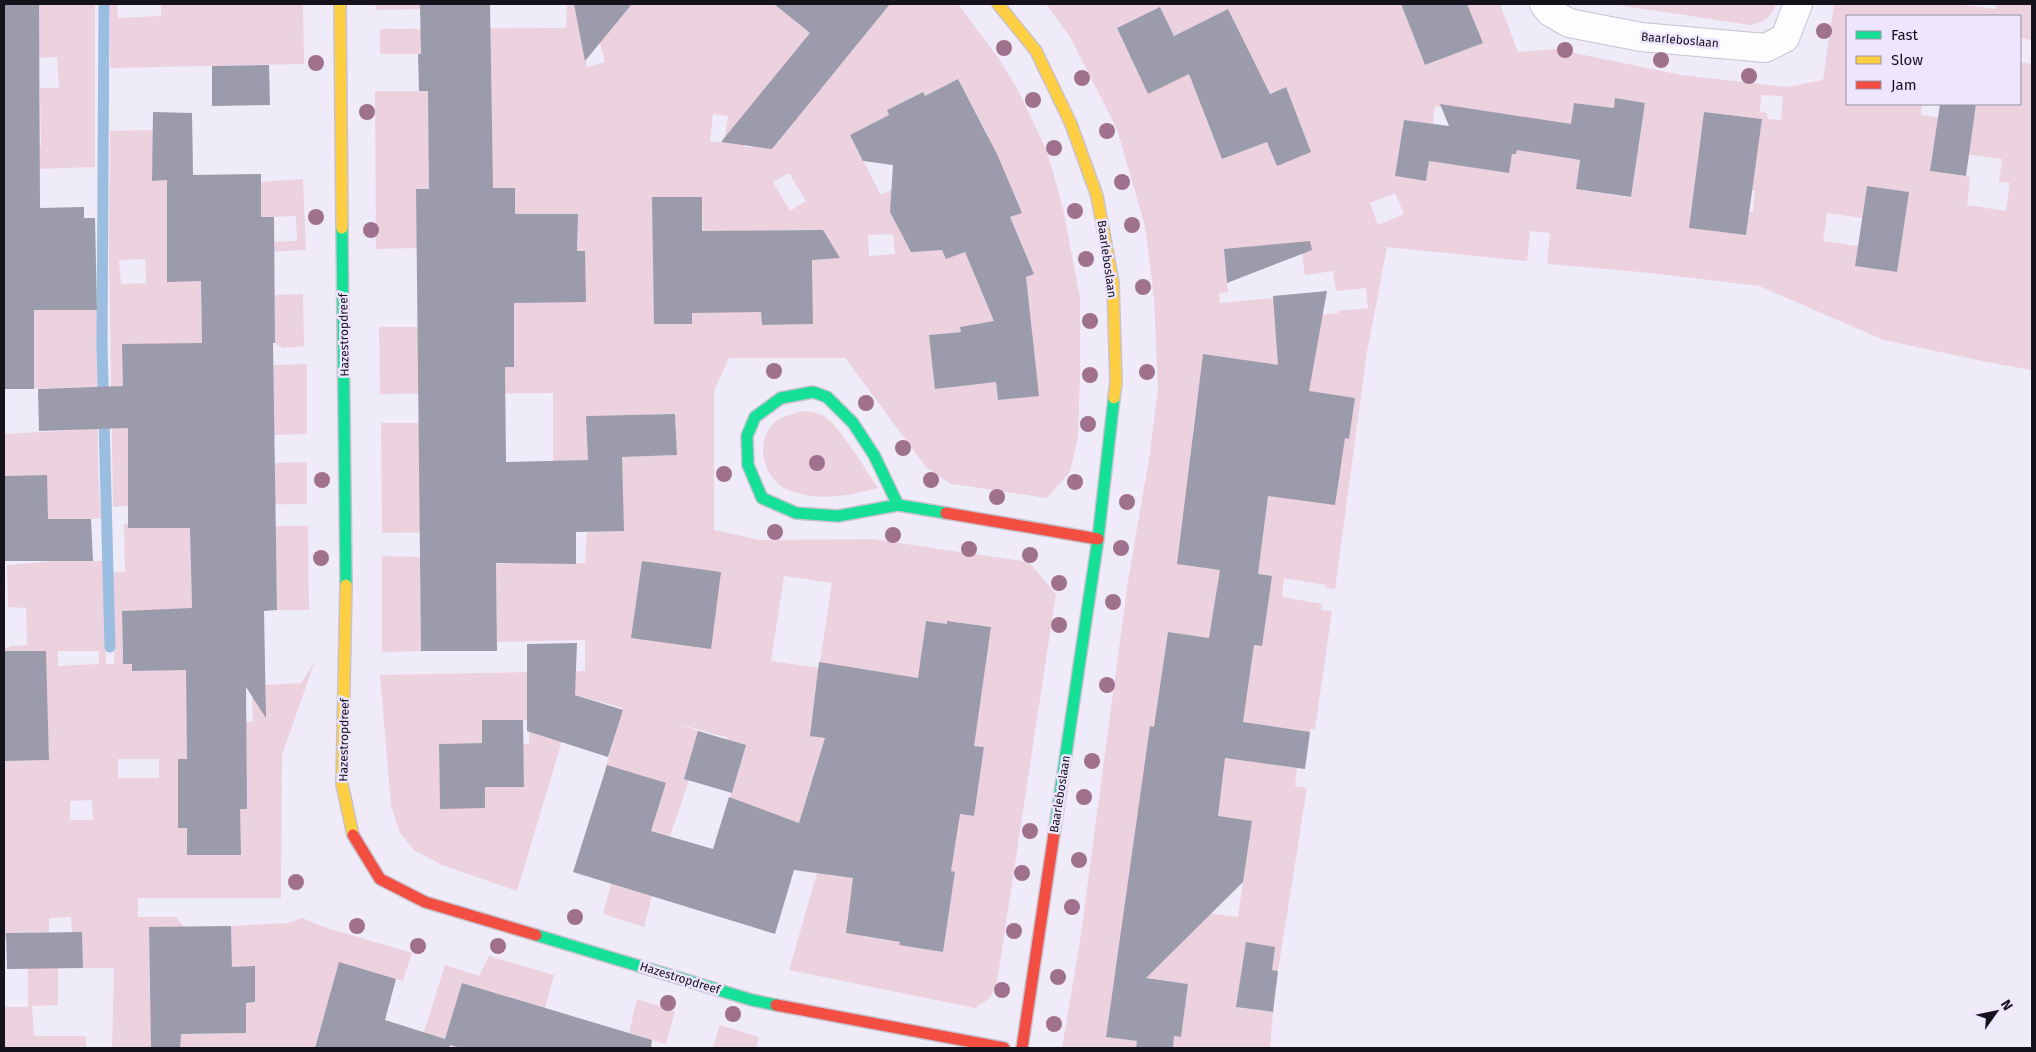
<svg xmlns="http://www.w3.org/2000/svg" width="2036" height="1052" font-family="'Fira Sans',sans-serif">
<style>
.green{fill:#ecd1df;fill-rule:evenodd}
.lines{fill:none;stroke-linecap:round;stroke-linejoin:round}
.stream{stroke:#9bbde0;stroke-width:11}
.building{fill:#9b9bab}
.street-casing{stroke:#c7c2cf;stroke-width:30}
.fast-casing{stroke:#c7c2cf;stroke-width:14}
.slow-casing{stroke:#c7c2cf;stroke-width:14}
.jam-casing{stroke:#c7c2cf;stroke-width:14}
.street{stroke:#fdfcfe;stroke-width:28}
.fast{stroke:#16e098;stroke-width:11}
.slow{stroke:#ffcf43;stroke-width:11}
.jam{stroke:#f24e42;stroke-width:11}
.tree{fill:#9f718c}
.labels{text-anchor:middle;stroke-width:5;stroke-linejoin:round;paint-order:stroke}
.street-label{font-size:12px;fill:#16121c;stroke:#eee5ff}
</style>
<rect width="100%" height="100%" fill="#f0ebf9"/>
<g class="green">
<polygon points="39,4 95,4 95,167 4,170 4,146 41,146 40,88 59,88 57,57 4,59 4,35 18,34 18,32 39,32"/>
<polygon points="110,4 117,4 118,18 161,16 161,4 303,4 304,64 110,68"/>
<polygon points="375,4 421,4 420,9 376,10"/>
<path d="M567,4H613L625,13L632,4H774L810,33L767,87L800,114L890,4H958L999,59L1018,90L1047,151L1063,208L1080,298V375L1078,437L1070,472L1047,498L951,484L926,467L845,358H729L714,391V530L760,540L872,539L1029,562L1056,594L997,982L990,998L975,1008L789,970L831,825L842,760L821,752L801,815L810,818L791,873L735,846L715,840L732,793L746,745L721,739L730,738L678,724L698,731L689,780L670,836L651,831L666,783L605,770L623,708L569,693L562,741L517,891L442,865L415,851L400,833L391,806L380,675L585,671V640L497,642L496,564L585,563L587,531L382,533L381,423H419L553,506V393L380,394L379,327H418V367H514V302H585V251H577L578,215L516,247L514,188L416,189L417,248L376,249L375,91H428L492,136L419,54H380V29L566,28ZM600,43L605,62L587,67L583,46ZM958,79L989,137L881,195L850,135L889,115L887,110L922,92L925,96ZM713,114L728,116L724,143L710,141ZM779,118V142H774V147H745L743,119ZM789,173L806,201L790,211L773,182ZM653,197H702L703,253H691L692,324H654ZM1021,213L1010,217L1033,274L1005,286L965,252L946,259L933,227ZM806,230V248H812L813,324L762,325L761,312H746L761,231ZM893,234L895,254L869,256L868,235ZM980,323L981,333L1038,395L998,400L996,382L935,388L930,335L961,332V327ZM675,414L677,455L622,457L582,511L561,461L588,460L587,416ZM784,576L832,583L819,668L771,661ZM926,621L947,624L948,621L991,627L981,696L922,650ZM866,670L899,675L896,700ZM529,720V744H523L524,787H485V808H440L439,744L482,743V721ZM887,733L984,747L974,816L876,802ZM851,852L847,877L827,875ZM955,872L943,952L900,945V942L860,936Z"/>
<path d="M1046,4H1401L1425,65L1482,43L1467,4H1500L1518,52L1555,49L1681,75L1786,87L1823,80L1834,4H1956L1996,9L1997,4H2032V40L2021,38L2020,46V16H1847V104H1922L1921,115L1973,122L1976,104H2020V62L2032,64V370L1987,362L1884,340L1759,286L1651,273L1547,264L1550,233L1530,231L1527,261L1387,247L1367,352L1335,589L1326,588V585L1284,578L1282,597L1322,604L1321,610L1332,611L1315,729H1310V732L1269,726L1263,763L1297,768L1295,786L1307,788L1278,971L1249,966L1241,1008L1273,1012L1270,1048H1173L1174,1036L1181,1037L1188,984L1115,973L1106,1037L1137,1041L1136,1048H1062L1080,941L1128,581L1150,453L1158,388L1154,298L1145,226L1117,129L1070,37ZM1160,7L1174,36L1228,9L1249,52L1189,73L1148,94L1117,28ZM1286,87L1311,152L1277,165L1267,142L1222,159L1206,118ZM1761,95L1783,96L1781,120L1767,119V113L1760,112ZM1615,98L1645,103L1631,198L1576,189L1580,160L1567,158L1574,103L1614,108ZM1435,106L1466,111L1520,131L1516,154H1512L1509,173L1429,161L1426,181L1395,176L1404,120L1433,124ZM1704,112L1762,119L1752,190L1755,191L1753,212H1749L1746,235L1689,228ZM1933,150L2002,159L1999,182L2010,183L2006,211L1967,205L1970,177L1930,171ZM1867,186L1908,192L1897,272L1855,266L1858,246L1823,241L1827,213L1862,218ZM1395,193L1404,214L1378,225L1370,203ZM1301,245L1305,275L1333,271L1336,291L1366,288L1368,308L1338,311L1339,313L1309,316L1273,298L1220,303L1219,293L1228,292L1224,249ZM1204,354L1237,444L1192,437ZM1318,393L1355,398L1349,439L1312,433ZM1189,482L1265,519L1258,574ZM1213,617L1262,646L1254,645L1247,693L1161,680L1168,632L1209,638ZM1245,868L1238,917L1199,912Z"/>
<path d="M1611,4H1776C1771,18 1764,22 1750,25Z"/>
<path d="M192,129L193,157H153L152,181L167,180V226L261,225V182L303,179L306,250L264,252L201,275L202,344L122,345L123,370L307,364V434L274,435V463L307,462V504L176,506L128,455V506L113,507L109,252L110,131ZM296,216L297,241L268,242L267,217ZM145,259L146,283L121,284L119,260Z"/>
<polygon points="303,294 304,346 283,348 275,343 274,295"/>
<polygon points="88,306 97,306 98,473 101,518 91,519 16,544 47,511 47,475 4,476 4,434 78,430 92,387 15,389 14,335 34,307 50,310 87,310"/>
<path d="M802,411C810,412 818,412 825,417C841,427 866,471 878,488C847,496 820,502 788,490C763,480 754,441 774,423C782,416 793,414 802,411Z"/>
<path d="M132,523L218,527L191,571L192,609L122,611V634L132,633L133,636H122V656H132L133,671L169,670L186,661L187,723L253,722L252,697H266L265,685L301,683L315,661L282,755L281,898H138V917H176L184,927V933L149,934L150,1000L192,999L193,1034L246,1033V1003L255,1002V967H232L231,926L289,923L302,918L327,928L412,953L403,981L339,963L315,1047L319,1048H112L114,968H83L82,933L72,932L71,917L49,918V932L7,933L6,940H4V761L49,760L47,694L4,695V648H9V646L27,645L26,608L8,607L7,565L56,561H103L106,664H114L115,637L111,572H125L124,524ZM58,651H99V664L58,666ZM118,759H159V778H118ZM246,779L247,809H240V855H187V828H178ZM92,800L93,820H70V801Z"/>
<polygon points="275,526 308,526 309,610 277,610"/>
<polygon points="382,556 420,557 421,651 382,652"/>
<polygon points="611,884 652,896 644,927 603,914"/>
<polygon points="489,956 554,975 545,1008 462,983 445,1043 462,1048 419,1048 445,965 479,976"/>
<polygon points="58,961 58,1005 32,1006 34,1036 86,1036 86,1048 4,1048 4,1007 28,1007 28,962"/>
<polygon points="637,999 675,1011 666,1044 629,1033"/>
<polygon points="720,1025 759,1037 756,1048 713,1048"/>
</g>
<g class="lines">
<polyline class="stream" points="104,4 102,345 110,647"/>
</g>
<g class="building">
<polygon points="4,4 39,4 40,208 84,207 84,218 95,218 97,310 34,310 34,389 4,389"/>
<polygon points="421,4 490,4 493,188 515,188 515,214 578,214 577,251 585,251 586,302 514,303 514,367 505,367 506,462 588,460 586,416 675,414 677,455 622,457 624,531 576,532 576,564 496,563 497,651 421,651 416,189 429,189 428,91 419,91 418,54 421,54 420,6"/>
<polygon points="574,4 632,4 585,61"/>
<polygon points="774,4 890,4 772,149 721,142 810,33"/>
<polygon points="1401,4 1467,4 1483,43 1425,65"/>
<polygon points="1160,7 1174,36 1228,9 1270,94 1286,87 1311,152 1277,166 1267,142 1222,159 1189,74 1148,94 1117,28"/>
<polygon points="269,65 270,105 212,106 212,66"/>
<polygon points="958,79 997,154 1022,213 1010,217 1034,274 1026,277 1039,396 998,400 996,382 935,389 929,335 961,332 960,327 994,321 965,252 946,259 942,250 911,252 890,212 893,165 863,161 850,135 889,115 887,110 923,92 925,96"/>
<polygon points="1615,98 1645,103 1631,197 1576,189 1580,160 1517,150 1516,154 1512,154 1509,173 1429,161 1426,181 1395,176 1404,120 1449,126 1440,104 1571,124 1574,103 1614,108"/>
<polygon points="1940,104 1976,104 1966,176 1930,171"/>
<polygon points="153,112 192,113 193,175 261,174 261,217 274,217 275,343 273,343 277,610 264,611 266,718 246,687 247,809 240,809 241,855 187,855 187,828 178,828 178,759 187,759 186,670 132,671 132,664 123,664 122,611 192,608 190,528 128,528 128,428 39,431 38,389 123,386 122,344 202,343 201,281 167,282 167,180 152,181"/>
<polygon points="1704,112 1762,119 1746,235 1689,228"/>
<polygon points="1867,186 1909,192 1897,272 1855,266"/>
<polygon points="652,197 702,197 702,231 823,230 840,258 812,260 813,324 762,325 761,312 692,313 692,324 654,324"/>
<polygon points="1310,241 1312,250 1227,283 1224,249"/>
<polygon points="1327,291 1309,391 1355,398 1349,439 1345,438 1335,505 1268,496 1258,574 1272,576 1262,646 1254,645 1243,722 1310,732 1305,769 1225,758 1218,816 1252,821 1243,882 1146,978 1188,984 1181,1037 1174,1036 1173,1048 1136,1048 1137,1041 1106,1037 1150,726 1154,727 1168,632 1209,638 1220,570 1177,564 1203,354 1278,365 1273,296"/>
<polygon points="47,475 48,519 91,519 93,561 4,561 4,476"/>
<polygon points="642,561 721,572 711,649 631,638"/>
<polygon points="926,621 947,624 947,621 991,627 974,746 984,747 974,816 960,814 951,871 955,872 943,952 899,945 900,942 846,933 853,878 794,870 775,934 573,872 607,765 666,783 651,831 713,849 729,797 799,823 825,738 810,736 819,662 918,678"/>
<polygon points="577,643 575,695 623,710 608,757 527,731 527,644"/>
<polygon points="4,651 46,651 49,760 4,761"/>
<polygon points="482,720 523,720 524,787 485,787 485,808 440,809 439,744 482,743"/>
<polygon points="698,731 746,745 732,793 684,779"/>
<polygon points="231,926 232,967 255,966 255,1002 246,1003 246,1033 181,1034 180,1048 151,1048 149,927"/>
<polygon points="82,932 83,968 7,969 6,933"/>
<polygon points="1246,942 1275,947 1272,970 1278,971 1273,1012 1236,1007"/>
<polygon points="339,962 396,979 385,1020 445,1039 462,983 652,1040 651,1048 462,1048 450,1045 449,1048 315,1048"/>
</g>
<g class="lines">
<g class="street-casing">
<polyline id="street" points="1544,4 1550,12 1569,23 1641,37 1765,48 1785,38 1798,4"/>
</g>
<g class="fast-casing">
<g id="fast">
<polyline points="342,228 346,585"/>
<polyline points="898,505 838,516 796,513 762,498 748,465 747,436 755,417 781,398 813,392 827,397 853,423 874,455 898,505 946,513"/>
<polyline points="1054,834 1098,539 1114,398"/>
<polyline points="536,935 752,1000 776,1005"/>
</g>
</g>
<g class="slow-casing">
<g id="slow">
<polyline points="340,4 342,228"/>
<polyline points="998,4 1036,51 1071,124 1097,196 1113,283 1116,383 1114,398"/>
<polyline points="346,585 342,784 353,835"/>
</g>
</g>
<g class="jam-casing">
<g id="jam">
<polyline points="946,513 1098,539"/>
<polyline points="353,835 380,879 425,902 536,935"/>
<polyline points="776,1005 1004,1048"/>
<polyline points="1022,1048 1054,834"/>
</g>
</g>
<use href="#street" class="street"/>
<use href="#fast" class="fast"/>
<use href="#slow" class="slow"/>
<use href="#jam" class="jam"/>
</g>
<g class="tree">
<circle cx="1824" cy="31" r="8"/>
<circle cx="1004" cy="48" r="8"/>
<circle cx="1565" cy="50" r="8"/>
<circle cx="1661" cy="60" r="8"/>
<circle cx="316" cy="63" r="8"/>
<circle cx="1749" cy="76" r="8"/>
<circle cx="1082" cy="78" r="8"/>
<circle cx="1033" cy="100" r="8"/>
<circle cx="367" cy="112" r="8"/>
<circle cx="1107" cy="131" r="8"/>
<circle cx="1054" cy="148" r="8"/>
<circle cx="1122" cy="182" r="8"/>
<circle cx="1075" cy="211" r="8"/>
<circle cx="316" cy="217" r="8"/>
<circle cx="1132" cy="225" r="8"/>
<circle cx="371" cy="230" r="8"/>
<circle cx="1086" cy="259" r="8"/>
<circle cx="1143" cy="287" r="8"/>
<circle cx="1090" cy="321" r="8"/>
<circle cx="774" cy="371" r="8"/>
<circle cx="1147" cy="372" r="8"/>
<circle cx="1090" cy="375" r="8"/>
<circle cx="866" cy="403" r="8"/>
<circle cx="1088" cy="424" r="8"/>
<circle cx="903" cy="448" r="8"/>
<circle cx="817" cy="463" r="8"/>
<circle cx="724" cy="474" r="8"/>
<circle cx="322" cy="480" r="8"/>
<circle cx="931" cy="480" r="8"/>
<circle cx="1075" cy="482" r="8"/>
<circle cx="997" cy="497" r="8"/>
<circle cx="1127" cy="502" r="8"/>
<circle cx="775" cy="532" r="8"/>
<circle cx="893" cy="535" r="8"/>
<circle cx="1121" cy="548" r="8"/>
<circle cx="969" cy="549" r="8"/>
<circle cx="1030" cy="555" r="8"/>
<circle cx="321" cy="558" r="8"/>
<circle cx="1059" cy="583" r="8"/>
<circle cx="1113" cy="602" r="8"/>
<circle cx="1059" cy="625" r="8"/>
<circle cx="1107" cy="685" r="8"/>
<circle cx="1092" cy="761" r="8"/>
<circle cx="1084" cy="797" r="8"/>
<circle cx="1030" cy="831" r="8"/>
<circle cx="1079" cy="860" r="8"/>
<circle cx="1022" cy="873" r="8"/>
<circle cx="296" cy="882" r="8"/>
<circle cx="1072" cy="907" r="8"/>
<circle cx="575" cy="917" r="8"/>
<circle cx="357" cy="926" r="8"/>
<circle cx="1014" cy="931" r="8"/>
<circle cx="418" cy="946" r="8"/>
<circle cx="498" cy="946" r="8"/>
<circle cx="1058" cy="977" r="8"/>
<circle cx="1002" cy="990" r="8"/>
<circle cx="668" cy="1003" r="8"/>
<circle cx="733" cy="1014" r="8"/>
<circle cx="1054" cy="1024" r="8"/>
</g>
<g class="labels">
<g class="street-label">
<text transform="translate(1680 40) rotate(5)" y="4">Baarleboslaan</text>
<text transform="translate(1107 259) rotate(82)" y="4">Baarleboslaan</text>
<text transform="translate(344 335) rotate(-91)" y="4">Hazestropdreef</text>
<text transform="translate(344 740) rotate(-89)" y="4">Hazestropdreef</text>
<text transform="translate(1060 794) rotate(-81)" y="4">Baarleboslaan</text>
<text transform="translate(680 978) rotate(17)" y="4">Hazestropdreef</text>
</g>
</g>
<rect width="2036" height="1052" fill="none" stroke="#16121c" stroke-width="10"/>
<rect x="1846" y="15" width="175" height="90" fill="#eee5ff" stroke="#9891a4"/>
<rect x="1856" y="31" width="25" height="8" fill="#16e098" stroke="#9891a4"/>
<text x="1891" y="40" font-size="15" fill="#16121c">Fast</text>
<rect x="1856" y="56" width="25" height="8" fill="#ffcf43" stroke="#9891a4"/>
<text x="1891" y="65" font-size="15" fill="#16121c">Slow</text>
<rect x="1856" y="81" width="25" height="8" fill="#f24e42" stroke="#9891a4"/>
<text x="1891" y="90" font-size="15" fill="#16121c">Jam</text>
<g transform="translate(1996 1012) rotate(57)" stroke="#eee5ff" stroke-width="4" paint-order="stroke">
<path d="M0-4L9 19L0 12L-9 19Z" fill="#16121c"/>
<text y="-8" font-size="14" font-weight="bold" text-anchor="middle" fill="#16121c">N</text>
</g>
</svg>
